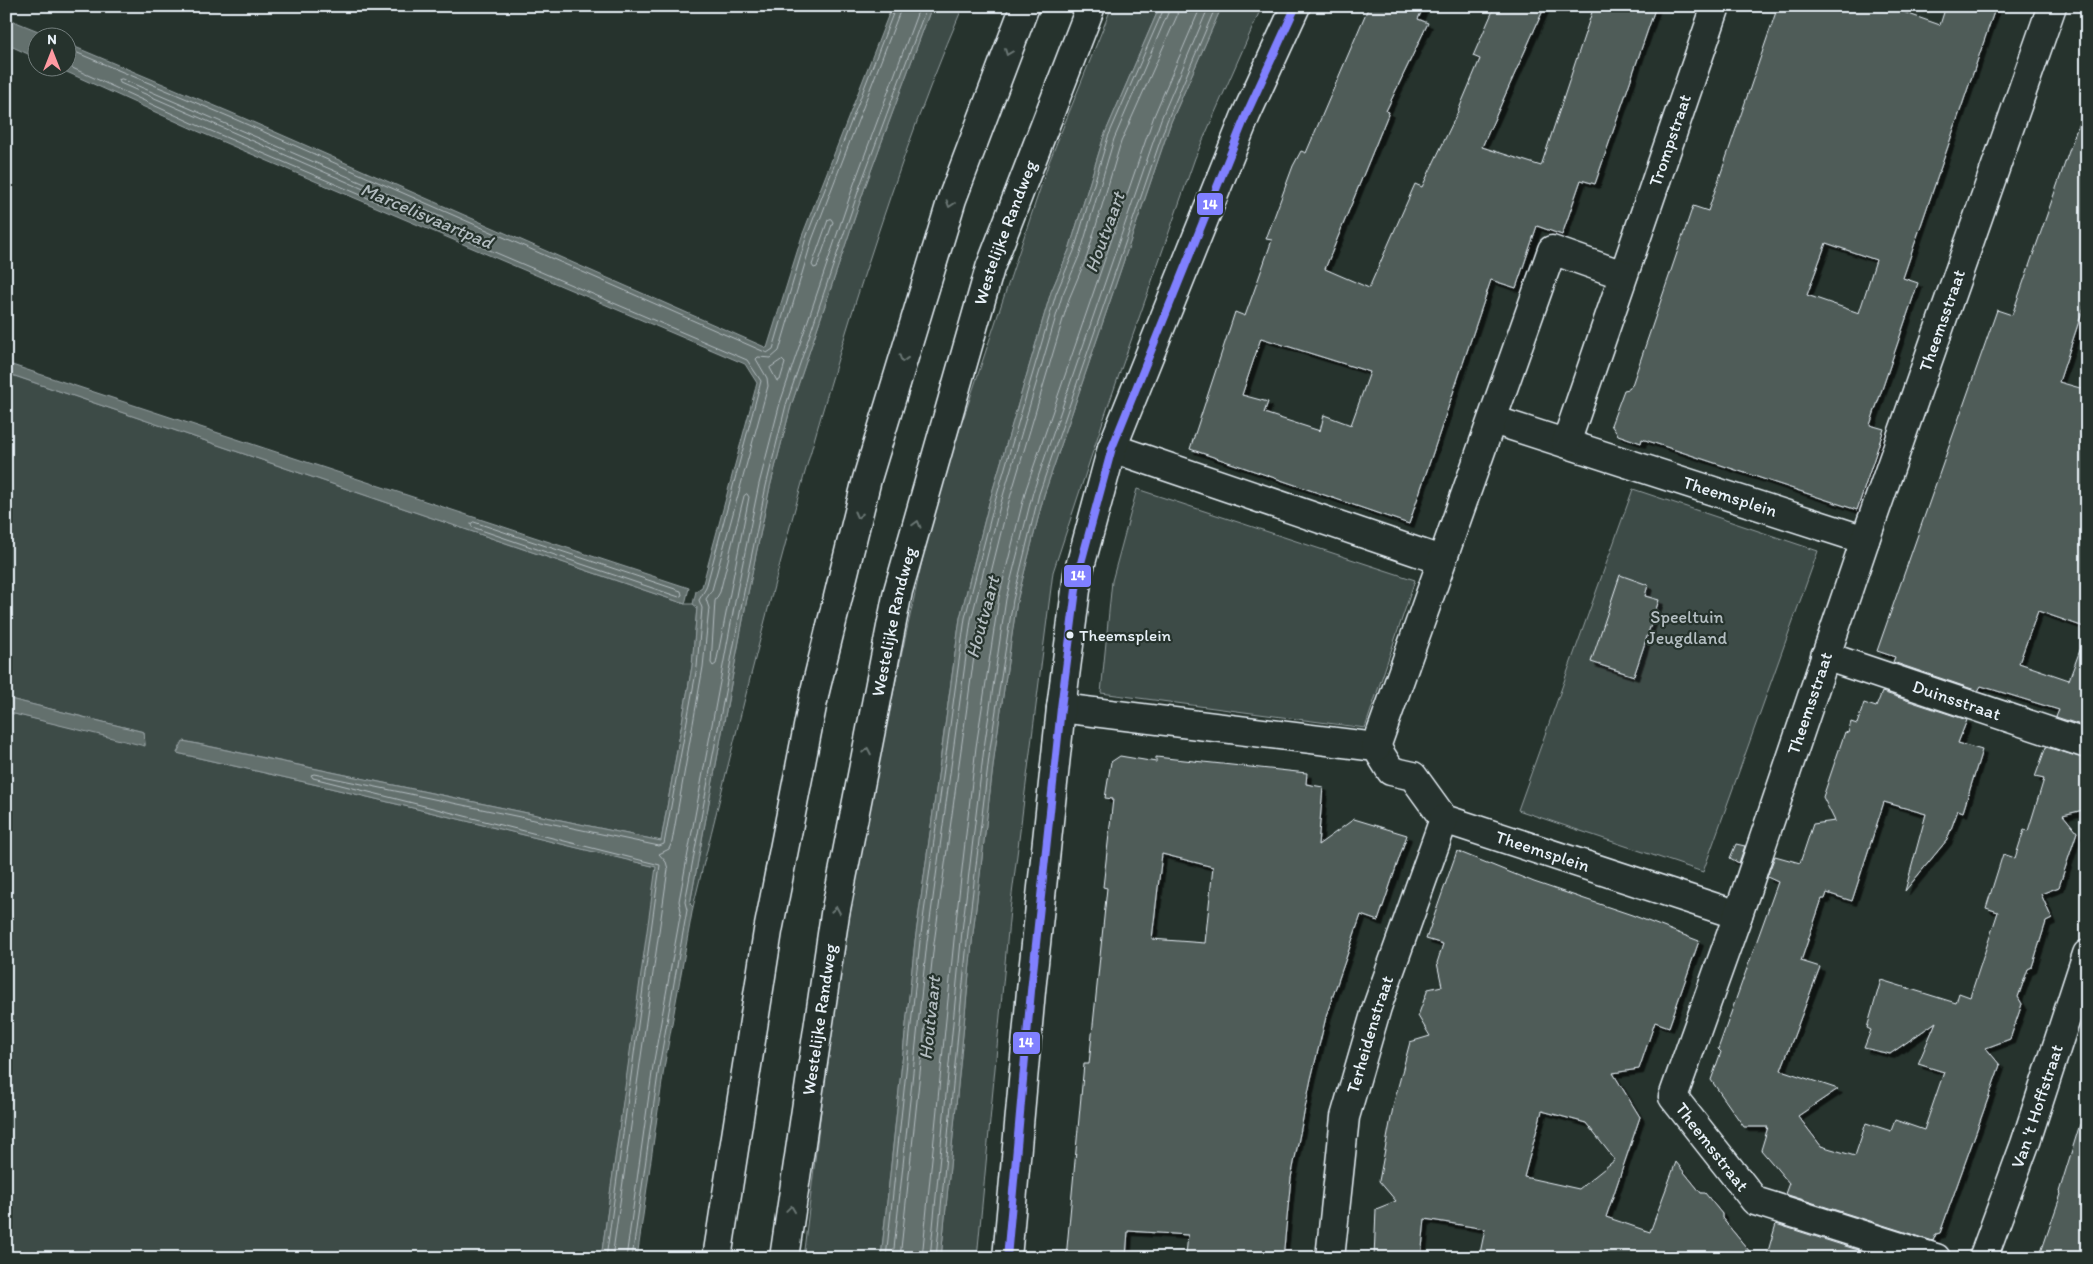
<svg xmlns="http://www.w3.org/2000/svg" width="2093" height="1264" font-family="Itim,sans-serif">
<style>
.green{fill:#3e4b47;stroke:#939ea0}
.water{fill:#636f6d;stroke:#98a3a5}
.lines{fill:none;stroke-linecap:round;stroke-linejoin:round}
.shore{stroke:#b3bdc0;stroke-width:1}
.building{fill:#505c59;stroke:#e8f1f8;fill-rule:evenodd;filter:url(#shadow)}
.minor-casing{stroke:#e8f1f8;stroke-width:31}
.tertiary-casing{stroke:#e8f1f8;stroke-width:31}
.primary-casing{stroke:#e8f1f8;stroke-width:31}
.minor{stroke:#26332d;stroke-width:28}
.tertiary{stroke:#26332d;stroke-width:28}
.primary{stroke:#26332d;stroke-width:28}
.bus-1-casing{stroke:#26332d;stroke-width:11}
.bus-1{stroke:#8080ff;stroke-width:8}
.oneway{stroke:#6a7674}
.bus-dot{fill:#e8f1f8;stroke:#26332d;stroke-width:2}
.labels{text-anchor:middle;stroke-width:4.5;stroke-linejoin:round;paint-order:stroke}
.bus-label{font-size:17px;fill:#e8f1f8;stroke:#26332d;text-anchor:start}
.street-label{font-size:18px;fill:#e8f1f8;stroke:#26332d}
.park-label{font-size:18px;fill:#b5bfc3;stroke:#26332d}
.water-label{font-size:19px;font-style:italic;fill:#b3bdc0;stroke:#26332d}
.line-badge{stroke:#26332d;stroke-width:2}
.badge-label{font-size:14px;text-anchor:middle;font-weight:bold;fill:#fff}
</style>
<defs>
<filter id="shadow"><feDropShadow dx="4.5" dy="4.5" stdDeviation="0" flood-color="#0009"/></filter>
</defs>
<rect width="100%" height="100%" fill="#26332d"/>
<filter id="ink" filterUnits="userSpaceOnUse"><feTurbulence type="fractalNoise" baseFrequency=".02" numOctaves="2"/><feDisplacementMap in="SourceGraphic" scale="10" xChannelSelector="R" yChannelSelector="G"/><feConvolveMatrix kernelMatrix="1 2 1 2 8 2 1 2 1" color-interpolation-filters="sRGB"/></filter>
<g filter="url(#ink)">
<g class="green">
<path d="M932,6H963C920,106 885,209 852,313C791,509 742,708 693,907L690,904L748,593L770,487L791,406L865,187Z"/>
<polygon points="1112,6 1160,6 1104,136 1069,250 1051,292 989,503 960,618 915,941 881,1258 803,1258 837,980 887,721 934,506 1049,162"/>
<polygon points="1222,6 1262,6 1195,158 1105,415 1053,572 1010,910 977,1258 941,1258 973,933 995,750 1017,601 1044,495 1171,122"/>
<polygon points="6,373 685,604 693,604 697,607 692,666 661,841 184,741 177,753 322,786 657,867 601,1258 6,1258 6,712 145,745 144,732 6,698"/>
<polygon points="1137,489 1415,580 1365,728 1101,693 1112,581"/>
<polygon points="1633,489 1818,551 1703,872 1518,810"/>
</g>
<g class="water">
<polygon points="892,6 932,6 865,187 791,406 770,487 748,593 690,904 693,907 664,1068 637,1258 601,1258 656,867 322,786 177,753 183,741 661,841 692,666 697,607 693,604 696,591 702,587 757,383 745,364 195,130 58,68 68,68 68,44 232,113 767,348 802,236"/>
<polygon points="1160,6 1222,6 1171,122 1044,495 1017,601 995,750 973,933 941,1258 881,1258 915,941 960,618 989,503 1051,292 1069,250 1104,136"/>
<polygon points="6,18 53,37 38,38 37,58 6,44"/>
<polygon points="6,363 689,588 685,604 6,373"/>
<polygon points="6,698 144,732 145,746 6,712"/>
</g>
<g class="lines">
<g class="shore">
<polyline points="68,49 230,117 767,353 773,349 806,238 896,6"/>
<polyline points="68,66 197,125 747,360 761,381 706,588 699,600 702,608 697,667 664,844 659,846 314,774 311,775 313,778 660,865 606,1258"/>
<polygon points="122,79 448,220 449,223 446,225 120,83 119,80"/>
<polygon points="831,219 833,222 817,267 814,268 812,265 828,220"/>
<polygon points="782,360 785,363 780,380 777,381 770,368"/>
<polygon points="747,494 749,497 716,664 713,666 711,663 715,601 720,592 744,496"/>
<polygon points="474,522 681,591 682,595 679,597 472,527 471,524"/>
<polyline points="612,1258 668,869 666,862 659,854 669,849 672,842 703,667 709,608 706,599 712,590 768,386 767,378 756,359 758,357 771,358 779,351 812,240 902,6"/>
<polyline points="626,1258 653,1066 681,911 679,901 737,591 759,484 780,403 854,184 920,6"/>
<polyline points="632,1258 659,1067 687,910 685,902 744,592 766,486 786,405 860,186 927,6"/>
<polyline points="886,1258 920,941 965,618 994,505 1056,294 1074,251 1108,137 1165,6"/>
<polyline points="893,1258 927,942 971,620 1000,506 1062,296 1080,254 1114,139 1171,6"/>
<polyline points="900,1258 934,943 979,621 1007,508 1069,299 1087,256 1121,142 1177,16 1178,6"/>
<polyline points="922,1258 955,930 976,747 999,597 1026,489 1154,116 1201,6"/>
<polyline points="930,1258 962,931 984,748 1006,599 1033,492 1161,119 1209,6"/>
<polyline points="936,1258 968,932 990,749 1013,600 1039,494 1167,121 1216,6"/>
</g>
</g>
<g class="building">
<path d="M1369,6H1424L1418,19L1428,23L1386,111L1389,112L1325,269L1369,288L1415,184L1422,187L1456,116L1480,59L1473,56L1495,6H1545L1482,147L1541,166L1594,6H1656L1595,184L1581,180L1562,235L1537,226L1516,288L1491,280L1409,524L1190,449L1235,312L1245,316L1258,280L1272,240L1266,239L1293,166L1301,151L1306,153ZM1261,338L1370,372L1351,425L1324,415L1320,431L1264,413L1268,402L1242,395Z"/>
<path d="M1778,6H1886L1940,25L1946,6H1996L1903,278L1918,283L1870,425L1884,429L1857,510L1642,439L1641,443L1618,435L1611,425L1624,390L1629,389L1632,385L1693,206L1708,211ZM1826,243L1876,260L1859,313L1807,295Z"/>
<polygon points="2083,111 2087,112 2087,297 2059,382 2087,390 2087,411 2081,430 2087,432 2087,628 2038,611 2019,663 2069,680 2083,642 2087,642 2087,727 2056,717 2059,710 1981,686 1978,691 1893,662 1895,657 1877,651 1997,310 2012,315"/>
<polygon points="1620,575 1648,585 1645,596 1659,600 1634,676 1591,662"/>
<polygon points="1882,692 1967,720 1958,743 1982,750 1963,812 1958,810 1947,840 1905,891 1926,814 1884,802 1852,901 1827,893 1825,899 1822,899 1801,961 1820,967 1781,1070 1838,1089 1798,1116 1821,1146 1855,1156 1866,1123 1891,1131 1895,1120 1924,1130 1944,1072 1918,1064 1936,1022 1890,1054 1864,1048 1871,1030 1867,1028 1881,980 1956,1003 1959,993 1970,997 1998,912 1986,908 2003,854 2015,858 2024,830 2028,831 2044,779 2035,777 2046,747 2087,759 2087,809 2063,815 2077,832 2059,887 2041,894 2052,919 2046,922 2032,967 2028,969 2018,997 2022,1004 2010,1039 1986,1048 2000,1065 1940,1233 1936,1234 1933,1241 1785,1194 1789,1183 1761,1150 1768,1127 1744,1127 1711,1080 1721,1052 1718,1049 1778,882 1767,877 1775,856 1800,863 1813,824 1835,821 1823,797 1845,732 1848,733 1851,722 1857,724 1864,703 1876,707"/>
<path d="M1120,756L1156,762V757L1307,773L1306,784L1323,787L1318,845L1354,819L1407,835L1378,921L1361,915L1327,1013L1311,1079L1291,1178L1283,1258L1186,1255L1188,1235L1128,1231L1126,1258H1066L1084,1064H1089L1107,888L1103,887L1113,799L1105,798L1111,762ZM1162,854L1213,867L1205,943L1152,939Z"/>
<polygon points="1736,844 1745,846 1739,863 1730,858"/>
<path d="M1457,851L1534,882L1632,915L1699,941L1669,1027L1655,1022L1639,1069L1613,1073L1640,1117L1606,1217L1650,1232L1676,1162L1701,1193H1705L1722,1214V1218L1755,1258H1479L1485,1229L1425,1219L1421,1258H1374L1376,1209L1396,1201L1379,1181L1394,1102L1410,1042L1430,1036L1418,1016L1428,989L1442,986L1437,963L1443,944L1426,939ZM1542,1111L1586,1123L1615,1160L1579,1189L1524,1177Z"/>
<polygon points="2080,1124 2087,1125 2087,1258 2039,1258 2061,1194 2059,1192"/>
<polygon points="1776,1224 1883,1258 1766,1258"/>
</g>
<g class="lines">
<g class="minor-casing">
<g id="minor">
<path id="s1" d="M1493,420L1865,540"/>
<path id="s2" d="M1566,443L1716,6"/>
<polyline points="1112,448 1441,560"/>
<path id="s3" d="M1825,656L2087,744"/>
<path id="s4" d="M1061,708L1376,747L1391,771L1413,776L1444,819L1738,915"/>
<polyline points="1376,747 1552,250 1623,275"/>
<path id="s5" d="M1330,1258L1345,1117L1377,1007L1444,819"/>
<path id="s6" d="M1936,1258L1755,1201L1673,1097L1738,915L1865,540L2052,6"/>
<path id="s7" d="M1983,1258L2025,1144L2087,954"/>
</g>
</g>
<g class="tertiary-casing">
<polyline id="tertiary" points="1007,1258 1031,991 1061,708 1078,574 1112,448 1246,115 1296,6"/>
</g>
<g class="primary-casing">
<g id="primary">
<polyline points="717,1258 768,931 815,691 867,479 952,199 1025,6"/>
<path id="s8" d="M784,1258L835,914L898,591L990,268L1091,6"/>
</g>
</g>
<use href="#minor" class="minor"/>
<use href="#tertiary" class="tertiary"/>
<use href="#primary" class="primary"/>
<g class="bus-1-casing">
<polyline id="bus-1" points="1007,1258 1031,991 1061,708 1078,574 1112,448 1246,115 1296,6"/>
</g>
<use href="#bus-1" class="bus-1"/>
</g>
<defs><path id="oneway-chevron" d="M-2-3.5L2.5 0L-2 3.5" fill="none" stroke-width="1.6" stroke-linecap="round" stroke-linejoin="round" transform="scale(1.25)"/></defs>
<g class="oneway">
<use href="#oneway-chevron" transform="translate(1008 52) rotate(111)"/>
<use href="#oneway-chevron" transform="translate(950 204) rotate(108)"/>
<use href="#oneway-chevron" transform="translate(903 359) rotate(107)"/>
<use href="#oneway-chevron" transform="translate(858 515) rotate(104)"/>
<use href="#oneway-chevron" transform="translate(917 524) rotate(-74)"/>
<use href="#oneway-chevron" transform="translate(867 751) rotate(-79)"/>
<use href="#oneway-chevron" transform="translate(836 910) rotate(-80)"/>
<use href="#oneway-chevron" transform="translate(791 1209) rotate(-82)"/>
</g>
</g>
<circle class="bus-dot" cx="1070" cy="635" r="4.5"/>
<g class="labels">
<g class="bus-label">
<text x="1079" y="641">Theemsplein</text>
</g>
<g class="street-label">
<text dy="6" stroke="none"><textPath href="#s2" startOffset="320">Trompstraat</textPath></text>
<text dy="6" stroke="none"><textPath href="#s8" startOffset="1051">Westelijke Randweg</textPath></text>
<text dy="6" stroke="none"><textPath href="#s6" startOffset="1144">Theemsstraat</textPath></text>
<text dy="6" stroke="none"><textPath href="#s1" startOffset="249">Theemsplein</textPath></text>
<text dy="6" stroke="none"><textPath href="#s8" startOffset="646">Westelijke Randweg</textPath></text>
<text dy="6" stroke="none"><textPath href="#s3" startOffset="139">Duinsstraat</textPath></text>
<text dy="6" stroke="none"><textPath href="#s6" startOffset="739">Theemsstraat</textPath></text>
<text dy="6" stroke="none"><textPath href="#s4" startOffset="525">Theemsplein</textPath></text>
<text dy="6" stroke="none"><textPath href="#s8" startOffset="241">Westelijke Randweg</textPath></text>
<text dy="6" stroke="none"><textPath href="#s5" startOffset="228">Terheidenstraat</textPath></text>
<text dy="6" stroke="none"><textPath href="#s7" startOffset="161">Van 't Hoffstraat</textPath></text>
<text transform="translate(1712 1147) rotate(52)" y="6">Theemsstraat</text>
</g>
<g class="park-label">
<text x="1687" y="623">Speeltuin<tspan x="1687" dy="21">Jeugdland</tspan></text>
</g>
<g class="water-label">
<text transform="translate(427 215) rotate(23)" y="7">Marcelisvaartpad</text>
<text transform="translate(1104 232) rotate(-70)" y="7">Houtvaart</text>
<text transform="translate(982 617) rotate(-75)" y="7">Houtvaart</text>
<text transform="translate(929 1018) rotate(-84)" y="7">Houtvaart</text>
</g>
</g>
<g class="line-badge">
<rect x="1196" y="192" width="28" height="24" rx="5" fill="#8080ff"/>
<rect x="1063" y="564" width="29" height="24" rx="5" fill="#8080ff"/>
<rect x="1012" y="1031" width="29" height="24" rx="5" fill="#8080ff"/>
</g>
<g class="badge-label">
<text x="1210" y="209">14</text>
<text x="1078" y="580">14</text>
<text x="1026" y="1047">14</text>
</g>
<rect width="2093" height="1264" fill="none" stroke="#26332d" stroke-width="25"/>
<rect x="12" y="12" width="2068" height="1239" fill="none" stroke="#e8f1f8" stroke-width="2" filter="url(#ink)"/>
<g transform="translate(52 52)"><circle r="24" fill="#26332d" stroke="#747f7e"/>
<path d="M0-4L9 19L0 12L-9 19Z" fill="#ff9aa2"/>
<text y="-8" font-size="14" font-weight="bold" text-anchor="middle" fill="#e8f1f8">N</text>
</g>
</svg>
